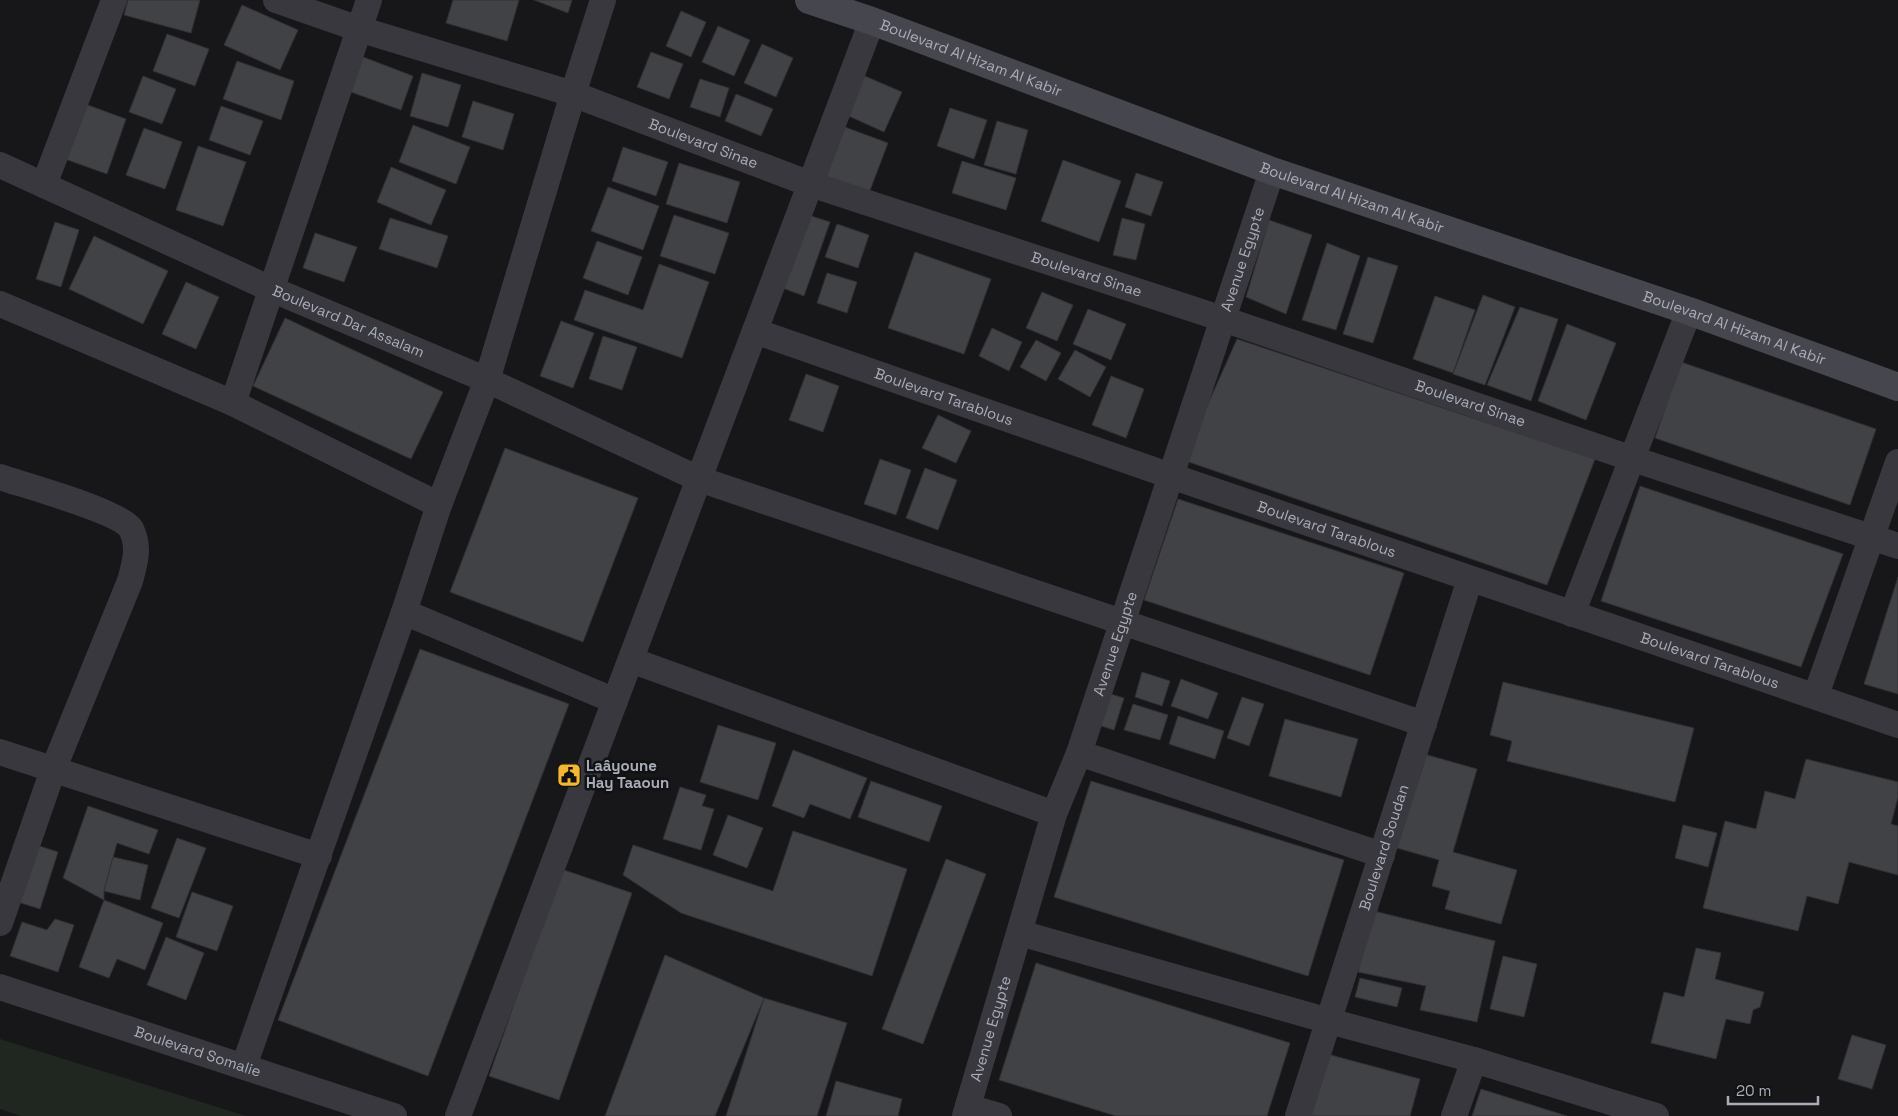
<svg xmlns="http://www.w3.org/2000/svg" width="1898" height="1116" font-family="'Space Grotesk',sans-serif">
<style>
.green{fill:#1f2720}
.building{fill:#414246;stroke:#313135}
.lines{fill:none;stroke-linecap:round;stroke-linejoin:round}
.street{stroke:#38383e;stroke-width:26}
.secondary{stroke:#46474e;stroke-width:28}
.labels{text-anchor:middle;stroke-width:5;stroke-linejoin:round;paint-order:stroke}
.street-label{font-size:15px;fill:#a9adb9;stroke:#121214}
.poi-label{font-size:15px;font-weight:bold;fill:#a9adb9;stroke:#121214;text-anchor:start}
</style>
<rect width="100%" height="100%" fill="#171719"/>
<polygon class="green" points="0,1039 246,1116 21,1116 0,1109"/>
<g class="building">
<polygon points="128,0 200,0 191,33 124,15"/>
<polygon points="453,0 519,0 507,41 446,23"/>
<polygon points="534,0 572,0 568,13"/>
<polygon points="242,5 298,30 280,70 224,45"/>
<polygon points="681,11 706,22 691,57 666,46"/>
<polygon points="718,26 750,40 734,76 702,62"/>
<polygon points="167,34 209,49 195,86 153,71"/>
<polygon points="762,44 793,58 776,97 744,83"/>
<polygon points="651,52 683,64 669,99 637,87"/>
<polygon points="363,57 413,76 401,110 351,92"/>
<polygon points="237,61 294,81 281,120 223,99"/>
<polygon points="422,73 461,85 448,127 410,116"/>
<polygon points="860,74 902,92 884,132 842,113"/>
<polygon points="143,76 176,89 162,124 129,112"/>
<polygon points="700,79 729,88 720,117 690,107"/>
<polygon points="736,94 773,109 761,136 725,121"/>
<polygon points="473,101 514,114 503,150 462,137"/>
<polygon points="85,104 126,119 107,174 65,159"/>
<polygon points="221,106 263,121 250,155 209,140"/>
<polygon points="950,108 987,120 974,159 937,146"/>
<polygon points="997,121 1028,130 1016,174 984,165"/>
<polygon points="413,125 470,147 456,184 399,162"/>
<polygon points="842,126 888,143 869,193 823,176"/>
<polygon points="144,128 182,142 165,189 126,175"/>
<polygon points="198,146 246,162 223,226 176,210"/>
<polygon points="623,147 668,162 656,196 612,181"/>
<polygon points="1063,160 1121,181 1099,242 1041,221"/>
<polygon points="962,161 1016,178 1006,210 952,193"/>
<polygon points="679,163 740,182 727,223 666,204"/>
<polygon points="391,167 446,190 431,225 377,202"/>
<polygon points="1136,173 1163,182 1151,216 1125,207"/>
<polygon points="608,187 659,206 643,250 591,231"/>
<polygon points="805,214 830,222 804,296 780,287"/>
<polygon points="674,215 729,233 715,274 660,256"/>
<polygon points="390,218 448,236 437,268 379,249"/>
<polygon points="1122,218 1145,224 1136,260 1113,255"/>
<polygon points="1269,220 1312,235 1286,314 1246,297"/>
<polygon points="55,222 79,230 61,287 36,279"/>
<polygon points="837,224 869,235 858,268 825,257"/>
<polygon points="315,233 357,247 344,282 303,268"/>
<polygon points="94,236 168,271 143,324 69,289"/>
<polygon points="597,241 642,257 628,295 583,278"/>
<polygon points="1327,243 1360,256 1336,330 1302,320"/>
<polygon points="915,252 991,279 964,354 888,328"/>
<polygon points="1368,257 1398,266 1373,343 1343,334"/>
<polygon points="659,264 709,282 682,358 574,320 585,290 643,310"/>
<polygon points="827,273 857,282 847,313 817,303"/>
<polygon points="186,282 219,297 196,349 162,334"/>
<polygon points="1042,292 1073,305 1057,341 1026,328"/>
<polygon points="1483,295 1515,307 1485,385 1453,374"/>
<polygon points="1435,296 1475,310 1453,373 1413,359"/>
<polygon points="1520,307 1558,319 1531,401 1487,385"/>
<polygon points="1088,309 1126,324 1111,360 1073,344"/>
<polygon points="285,318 443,392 411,459 253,386"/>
<polygon points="561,321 594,333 573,388 540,376"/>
<polygon points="1567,324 1616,343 1586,420 1538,401"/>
<polygon points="992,328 1022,342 1009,371 979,356"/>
<polygon points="603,336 637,347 622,390 589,379"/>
<polygon points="1237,339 1595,459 1547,585 1183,460"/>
<polygon points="1036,340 1061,353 1046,381 1020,367"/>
<polygon points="1075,350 1106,367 1090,397 1058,379"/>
<polygon points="1681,362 1876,429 1850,505 1655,438"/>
<polygon points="806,374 839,386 823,432 789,420"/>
<polygon points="1111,376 1144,389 1126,438 1092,425"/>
<polygon points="938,415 971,431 956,463 922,448"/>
<polygon points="505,448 638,498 583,642 450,592"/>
<polygon points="880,459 911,470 896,515 864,504"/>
<polygon points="925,468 957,480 938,530 906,518"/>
<polygon points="1640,486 1843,554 1801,667 1601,601"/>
<polygon points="1178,499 1404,573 1370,675 1144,600"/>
<polygon points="1898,577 1898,694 1864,684"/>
<polygon points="420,649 569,704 428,1076 278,1020"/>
<polygon points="1142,672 1170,681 1162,706 1135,697"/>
<polygon points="1181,679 1218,693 1208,719 1171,706"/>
<polygon points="1503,682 1694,728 1675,802 1507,761 1512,741 1490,735"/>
<polygon points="1104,692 1124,698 1114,730 1095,724"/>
<polygon points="1242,697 1264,704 1249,746 1227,738"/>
<polygon points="1133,704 1168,715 1160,740 1124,730"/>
<polygon points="1178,716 1224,731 1215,759 1169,744"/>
<polygon points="1285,719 1358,739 1341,797 1269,776"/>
<polygon points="718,725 776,743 758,800 700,782"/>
<polygon points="793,750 867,778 850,819 810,804 804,818 772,806"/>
<polygon points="1424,754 1477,769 1453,852 1517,870 1501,924 1445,909 1450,891 1432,886 1439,860 1397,848"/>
<polygon points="1806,759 1898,782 1898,797 1891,824 1898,826 1898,875 1849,862 1838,904 1807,896 1798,931 1703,908 1725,821 1756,829 1765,791 1795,799"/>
<polygon points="871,781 942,806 929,842 858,817"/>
<polygon points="1091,781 1344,860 1308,976 1054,897"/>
<polygon points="680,787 706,795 702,806 714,809 701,850 663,839"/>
<polygon points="88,806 158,830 149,854 117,843 104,891 104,900 63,878"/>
<polygon points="728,815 763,828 747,868 713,855"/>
<polygon points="1683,825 1717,833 1708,867 1675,858"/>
<polygon points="793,831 907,869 872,976 681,913 623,875 633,845 773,891"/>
<polygon points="177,838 206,848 179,918 151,908"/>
<polygon points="30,843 58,852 40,909 12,900"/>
<polygon points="113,857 148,865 140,900 104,891"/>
<polygon points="946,859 986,874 923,1044 882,1029"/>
<polygon points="561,869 632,893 559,1100 489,1076"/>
<polygon points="192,892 233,906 217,951 176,937"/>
<polygon points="104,900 163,923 145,970 117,959 109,978 79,967"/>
<polygon points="1374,911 1495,941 1477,1022 1420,1010 1426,986 1358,972"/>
<polygon points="55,919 74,925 58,972 10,956 22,922 47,930"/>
<polygon points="166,937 204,953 186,1000 147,985"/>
<polygon points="1696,948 1721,953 1715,979 1764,992 1760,1007 1753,1010 1750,1024 1726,1019 1716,1059 1651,1043 1664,992 1684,997"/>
<polygon points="665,955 764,998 715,1116 605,1116"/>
<polygon points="1503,956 1537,964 1524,1017 1490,1009"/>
<polygon points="1036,963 1290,1043 1267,1116 1116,1116 999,1080"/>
<polygon points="1360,978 1402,988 1397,1007 1355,997"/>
<polygon points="764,998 847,1023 817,1116 726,1116"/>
<polygon points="1852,1035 1886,1045 1872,1089 1838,1079"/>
<polygon points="1327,1054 1420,1079 1410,1116 1310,1116"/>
<polygon points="836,1081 902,1099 898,1116 826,1116"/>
<polygon points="1481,1089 1567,1116 1472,1116"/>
</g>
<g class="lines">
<g class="street">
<path id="s1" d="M276,0L359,29L573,94L810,184L1223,319L1633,459L1898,546"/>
<path id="s2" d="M0,165L271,289L487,380L699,479L1424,724"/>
<polyline points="44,185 114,0"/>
<polyline points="0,304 233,403 439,505"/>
<path id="s3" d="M755,331L1171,476L1898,725"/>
<polyline points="233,403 369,0"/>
<path d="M0,477C23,485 120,511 131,529C140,546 135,563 130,581L53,770L0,923"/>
<polyline points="404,612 615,701"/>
<polyline points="1572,614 1689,311"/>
<polyline points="631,660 1054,814"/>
<polyline points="1816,695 1898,462"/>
<polyline points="0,752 319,856"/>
<polyline points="1079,753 1382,855"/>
<polyline points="1020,933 1329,1021 1474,1060 1656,1116"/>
<path id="s4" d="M0,987L394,1116"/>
<polyline points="244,1066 404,612 439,505 487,380 573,94 603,0"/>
<polyline points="968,1107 999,1116"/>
<polyline points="458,1116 872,21"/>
<path id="s5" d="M965,1116L1054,814L1079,753L1272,171"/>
<path id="s6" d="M1298,1116L1470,579"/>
<polyline points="1454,1116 1474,1060"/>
</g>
<path class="secondary" id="s7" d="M809,0L872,21L1272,171L1689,311L1898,387"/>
</g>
<defs>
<g id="civic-square" transform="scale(1.25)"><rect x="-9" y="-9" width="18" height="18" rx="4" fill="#f4b733" stroke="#121214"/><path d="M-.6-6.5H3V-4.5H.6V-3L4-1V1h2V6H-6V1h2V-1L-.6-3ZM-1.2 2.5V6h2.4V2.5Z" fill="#111"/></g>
</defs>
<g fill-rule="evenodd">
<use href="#civic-square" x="569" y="775"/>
</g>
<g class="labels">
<g class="street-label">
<text dy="5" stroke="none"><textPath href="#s7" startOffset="172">Boulevard Al Hizam Al Kabir</textPath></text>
<text dy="5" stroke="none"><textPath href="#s1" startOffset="451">Boulevard Sinae</textPath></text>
<text dy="5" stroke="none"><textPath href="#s7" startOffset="578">Boulevard Al Hizam Al Kabir</textPath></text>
<text dy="5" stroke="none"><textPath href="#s5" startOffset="901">Avenue Egypte</textPath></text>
<text dy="5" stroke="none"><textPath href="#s1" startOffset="856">Boulevard Sinae</textPath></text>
<text dy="5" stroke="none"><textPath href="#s2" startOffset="382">Boulevard Dar Assalam</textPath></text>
<text dy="5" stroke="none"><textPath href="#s7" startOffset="982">Boulevard Al Hizam Al Kabir</textPath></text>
<text dy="5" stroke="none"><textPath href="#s3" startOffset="200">Boulevard Tarablous</textPath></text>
<text dy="5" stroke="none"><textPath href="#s1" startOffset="1261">Boulevard Sinae</textPath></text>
<text dy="5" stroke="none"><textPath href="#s3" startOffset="605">Boulevard Tarablous</textPath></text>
<text dy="5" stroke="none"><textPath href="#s5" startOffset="496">Avenue Egypte</textPath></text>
<text dy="5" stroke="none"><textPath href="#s3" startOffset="1010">Boulevard Tarablous</textPath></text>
<text dy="5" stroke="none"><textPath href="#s6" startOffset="282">Boulevard Soudan</textPath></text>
<text dy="5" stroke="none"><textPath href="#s5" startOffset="91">Avenue Egypte</textPath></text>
<text dy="5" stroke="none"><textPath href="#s4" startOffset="208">Boulevard Somalie</textPath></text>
</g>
<g class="poi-label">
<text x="586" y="771">Laâyoune<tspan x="586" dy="17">Hay Taaoun</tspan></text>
</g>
</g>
<path d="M1728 1096v8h90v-8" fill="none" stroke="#a9adb9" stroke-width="2.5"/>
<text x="1736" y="1096" font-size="15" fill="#a9adb9" stroke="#121214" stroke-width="4" paint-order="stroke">20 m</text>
</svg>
